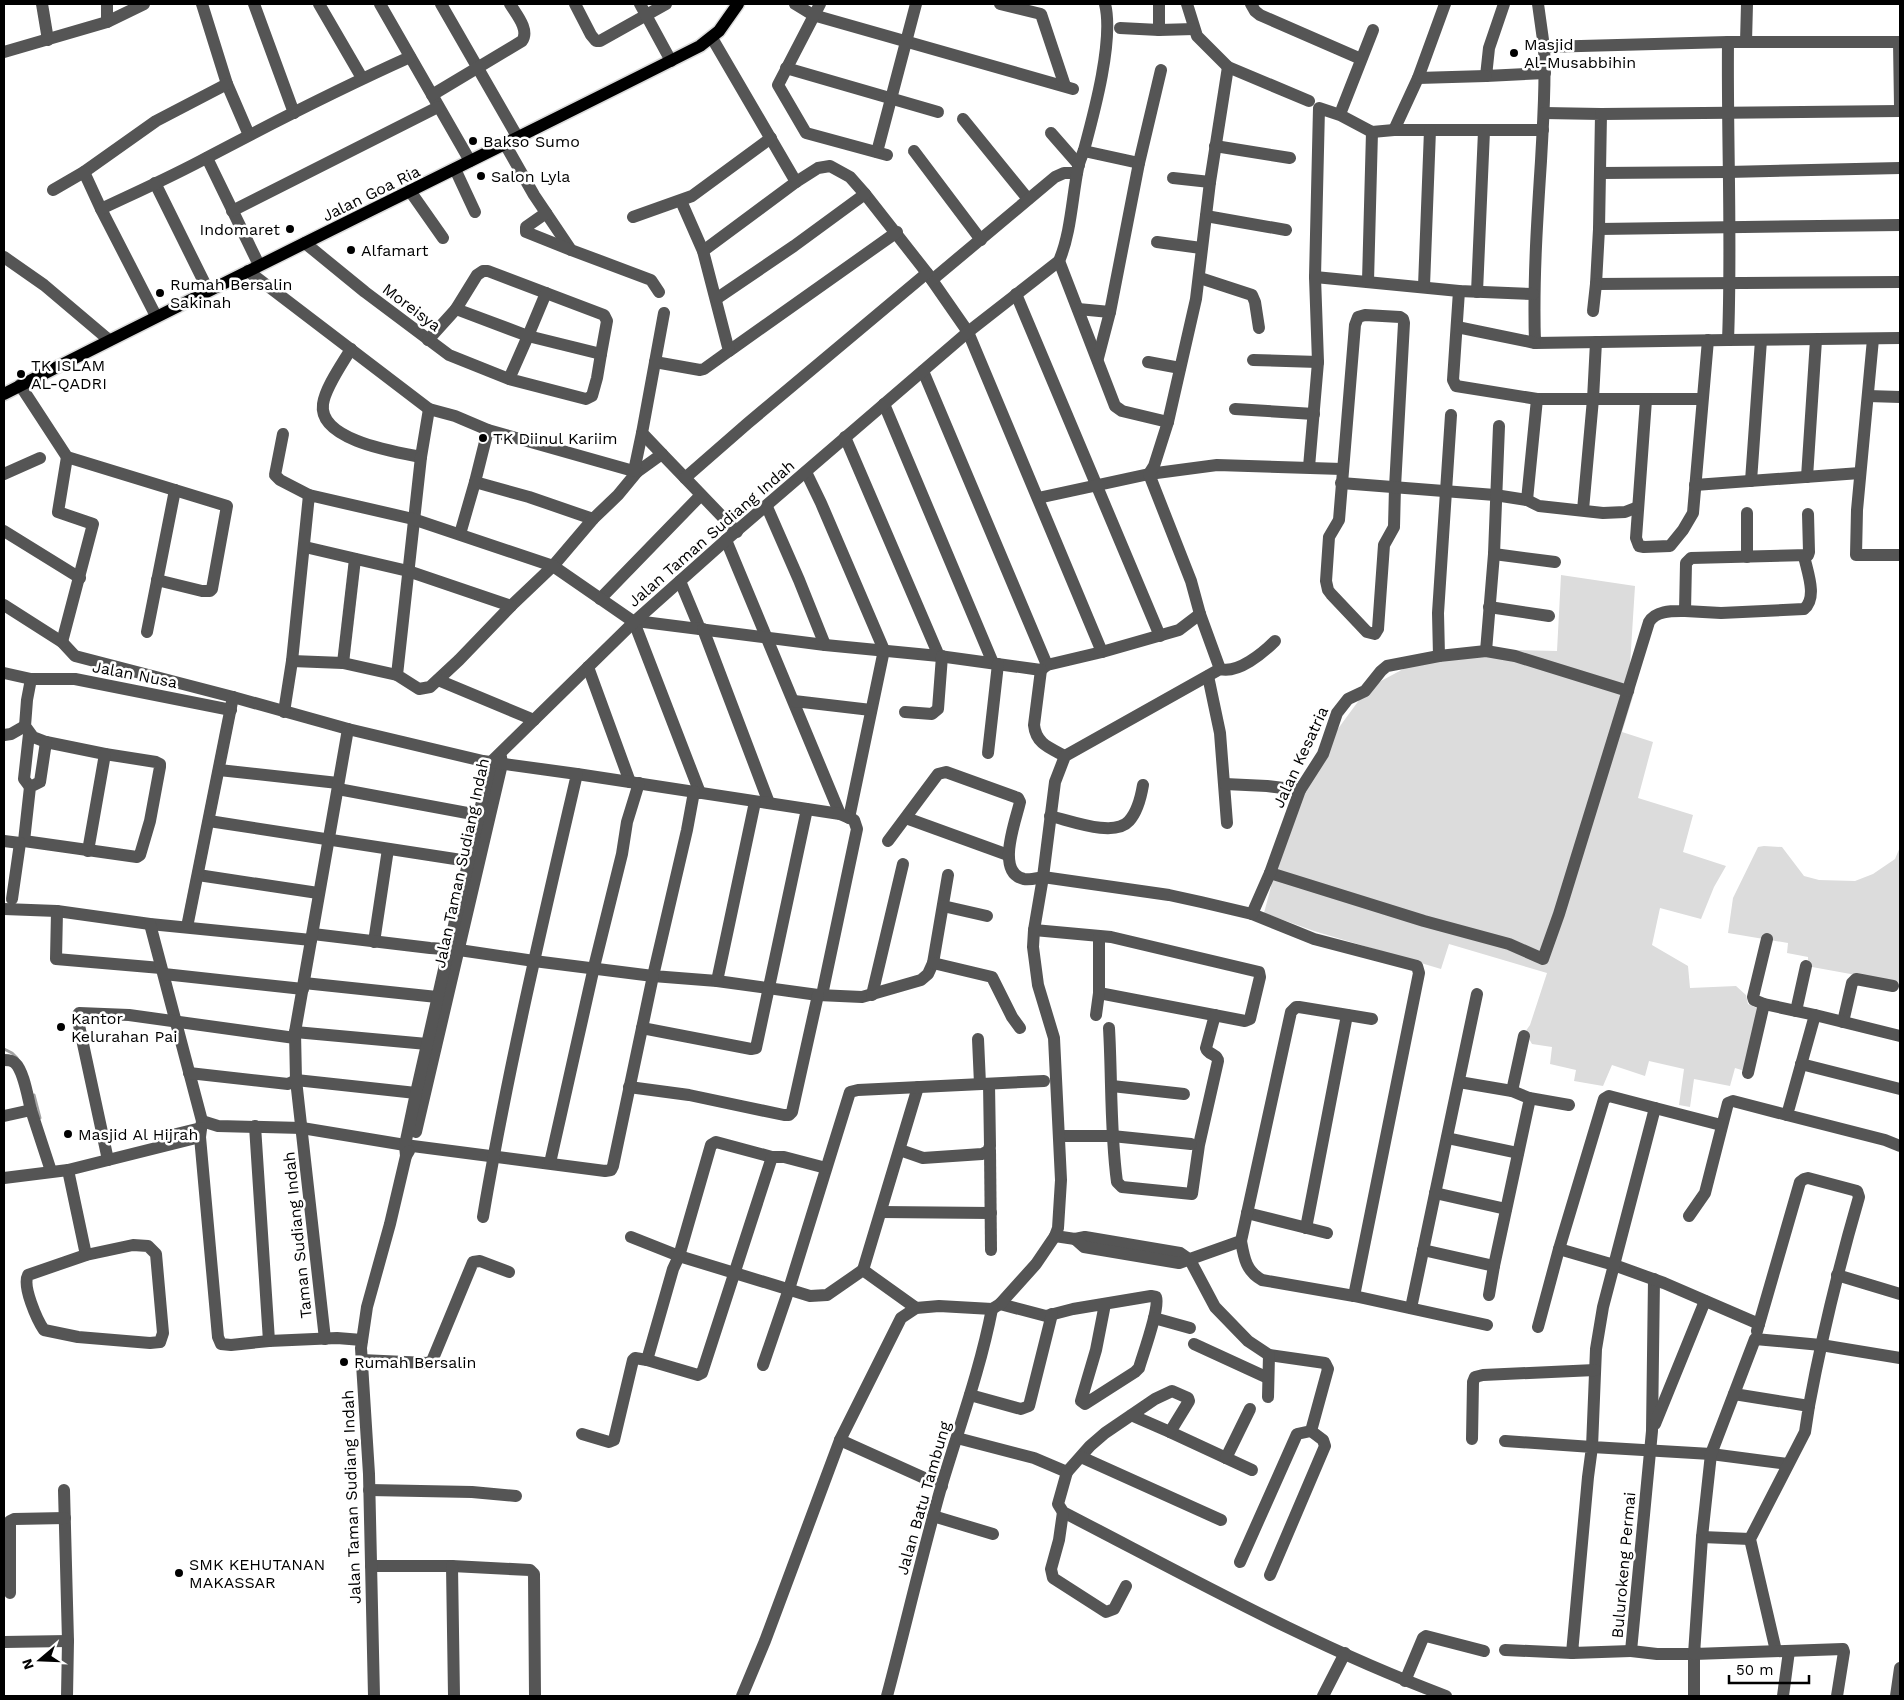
<svg xmlns="http://www.w3.org/2000/svg" width="1904" height="1700" font-family="'Work Sans',sans-serif">
<style>
.green{fill:#dcdcdc}
.lines{fill:none;stroke-linecap:round;stroke-linejoin:round}
.stream{stroke:#a3a3a3;stroke-width:3}
.major-casing{stroke:#dbdbdb;stroke-width:15}
.minor{stroke:#555;stroke-width:12}
.major{stroke:#000;stroke-width:12}
.poi-dot{fill:#000;stroke:#fff;stroke-width:2}
.labels{text-anchor:middle;stroke-width:5;stroke-linejoin:round;paint-order:stroke}
.poi-label{font-size:16px;fill:#000;stroke:#fff;text-anchor:start}
.street-label{font-size:16px;fill:#000;stroke:#fff}
</style>
<rect width="100%" height="100%" fill="#fff"/>
<g class="green">
<polygon points="1561,575 1635,586 1630,665 1635,690 1622,732 1653,742 1638,798 1693,815 1683,852 1726,866 1714,887 1701,919 1660,908 1652,945 1688,966 1690,988 1736,986 1746,995 1748,1004 1761,1010 1748,1072 1735,1068 1730,1086 1694,1079 1690,1107 1679,1105 1684,1069 1649,1061 1645,1076 1612,1065 1603,1086 1574,1081 1576,1070 1550,1064 1552,1047 1532,1044 1525,1032 1530,1025 1547,973 1449,944 1441,969 1314,931 1264,913 1285,834 1315,760 1368,688 1420,660 1480,649 1557,651"/>
<polygon points="1764,846 1782,847 1804,876 1819,880 1855,881 1873,874 1895,859 1900,847 1900,983 1812,967 1808,963 1808,957 1787,953 1788,943 1728,933 1733,898 1758,847"/>
</g>
<g class="lines">
<g class="stream">
<polyline points="4,1049 12,1053 17,1058"/>
<polyline points="34,1095 40,1118"/>
</g>
<g class="major-casing">
<path id="major" d="M4,394C235,276 469,163 700,46L719,31L738,4"/>
</g>
<g class="minor">
<polyline points="42,4 48,40"/>
<polyline points="107,4 107,22"/>
<polyline points="202,4 227,84 249,135"/>
<polyline points="254,4 294,113"/>
<polyline points="319,4 362,78"/>
<polyline points="380,4 470,161"/>
<polyline points="441,4 518,138"/>
<polyline points="575,4 591,35 596,41 600,41 666,4"/>
<polyline points="640,4 671,61"/>
<polyline points="795,4 813,15 1073,89"/>
<polyline points="820,4 778,85 806,133 887,155"/>
<polyline points="1000,4 1041,14 1065,86"/>
<polyline points="1187,4 1197,36 1228,67 1309,101"/>
<polyline points="1251,4 1255,11 1260,15 1361,59"/>
<polyline points="1445,4 1418,78 1394,130 1543,130"/>
<polyline points="1504,4 1489,48 1486,76 1545,73"/>
<polyline points="1538,4 1544,47 1728,42"/>
<polyline points="1120,28 1159,30 1194,29"/>
<polyline points="1159,30 1159,4"/>
<polyline points="712,38 796,182"/>
<polyline points="1746,42 1747,4"/>
<polyline points="1899,42 1900,106"/>
<path d="M1900,42H1728C1727,141 1732,241 1728,340L1900,338"/>
<path d="M1544,47C1546,85 1543,122 1541,161C1537,222 1533,282 1535,343L1728,340"/>
<polyline points="4,52 107,22 144,4"/>
<polyline points="786,68 938,112"/>
<polyline points="1418,78 1486,76"/>
<path d="M432,95L522,41C530,30 516,14 510,4"/>
<polyline points="1342,109 1373,30"/>
<polyline points="1544,113 1601,114 1599,229 1596,284 1900,282"/>
<polyline points="1601,114 1900,111"/>
<polyline points="963,119 1028,199"/>
<polyline points="1051,133 1079,165"/>
<polyline points="505,144 534,195 571,250 651,280 659,292"/>
<polyline points="1215,146 1290,158"/>
<polyline points="914,151 981,240"/>
<polyline points="1084,151 1139,163"/>
<polyline points="877,152 916,4"/>
<polyline points="207,158 259,265"/>
<polyline points="455,169 475,212"/>
<polyline points="84,172 156,121 227,84"/>
<polyline points="1601,173 1728,172 1900,168"/>
<polyline points="1173,178 1210,182"/>
<polyline points="155,183 208,290"/>
<polyline points="53,190 84,172 101,209 156,316"/>
<polyline points="410,191 443,238"/>
<path d="M101,209C137,192 173,176 208,157C274,122 341,88 410,57"/>
<polyline points="232,211 438,107"/>
<polyline points="546,213 526,227 526,232 571,250"/>
<polyline points="1206,216 1286,230"/>
<polyline points="633,217 692,196 771,138"/>
<polyline points="1599,229 1900,225"/>
<polyline points="1157,242 1201,248"/>
<polyline points="305,243 365,292 449,355 509,379 586,399 592,396 597,378 601,354 528,336 509,379"/>
<polyline points="703,251 796,182 818,168 830,166 850,177 865,194 927,273 968,332 1102,652"/>
<polyline points="4,257 44,285 109,340"/>
<polyline points="1059,261 1115,406 1122,411 1168,422"/>
<polyline points="248,271 429,409 455,416 488,430 637,472 662,454 737,532"/>
<polyline points="1315,277 1459,291 1533,294"/>
<polyline points="1200,278 1252,295 1255,302 1259,328"/>
<polyline points="932,280 1055,177 1064,173 1077,173"/>
<polyline points="1368,281 1372,132"/>
<polyline points="1424,286 1430,130"/>
<polyline points="1459,291 1453,380 1456,386 1537,399 1702,399"/>
<polyline points="1477,292 1484,131"/>
<polyline points="1016,294 1160,636"/>
<polyline points="716,299 794,246 865,194"/>
<polyline points="456,309 477,275 483,271 488,271 604,315 607,321 601,354"/>
<polyline points="1078,309 1110,312"/>
<polyline points="1593,311 1596,284"/>
<polygon points="1365,315 1400,317 1403,319 1404,323 1395,487 1394,527 1384,545 1378,629 1375,634 1367,632 1331,594 1328,590 1326,581 1329,537 1339,520 1355,325 1358,317"/>
<polyline points="1457,327 1535,343"/>
<polyline points="1873,339 1857,510 1856,555 1900,555"/>
<polyline points="428,340 456,309 528,336 546,293"/>
<path d="M351,349C342,364 325,388 323,404C318,440 395,452 421,457L429,409"/>
<polyline points="729,351 897,232"/>
<polyline points="1098,358 1110,312 1139,163 1161,70"/>
<polyline points="1253,360 1318,362"/>
<polyline points="655,362 700,370 704,369 729,351 703,251 681,201"/>
<polyline points="1148,362 1180,368"/>
<polyline points="923,371 1047,665"/>
<polyline points="20,385 67,457 227,506 212,589 210,591 202,591 157,580"/>
<polyline points="1868,396 1900,397"/>
<polyline points="1646,400 1636,538 1639,546 1644,547 1670,546 1683,530 1693,513 1708,340"/>
<polyline points="884,404 993,663"/>
<polyline points="1235,409 1314,414"/>
<polyline points="488,430 475,482 529,497 593,519 618,495 637,472"/>
<polyline points="283,434 275,475 280,480 309,495"/>
<polyline points="845,437 939,656"/>
<polyline points="662,454 642,433 664,313"/>
<polyline points="421,457 397,675 419,689 430,687 459,660 511,606 553,566 593,519"/>
<polyline points="1309,467 1318,362 1315,277 1319,108 1340,115 1372,132 1394,130"/>
<polyline points="634,471 642,433"/>
<polyline points="806,472 821,503 884,650 849,818"/>
<polyline points="4,474 40,458"/>
<polyline points="1807,477 1816,340"/>
<polyline points="685,478 748,423 927,273"/>
<polyline points="1751,481 1761,340"/>
<polyline points="1341,483 1495,495 1527,500 1539,506 1603,513 1625,512 1638,507"/>
<polyline points="1695,485 1860,473"/>
<polyline points="1038,498 1149,474 1217,465 1342,469"/>
<polyline points="1527,500 1537,399"/>
<polyline points="767,507 799,580 825,645"/>
<polyline points="1583,510 1593,399 1596,342"/>
<polyline points="4,531 80,578"/>
<polyline points="460,534 475,482"/>
<polyline points="726,540 840,814"/>
<polyline points="305,547 408,571 511,606"/>
<polyline points="1494,554 1555,562"/>
<polyline points="1747,557 1747,513"/>
<polyline points="680,581 700,629"/>
<polyline points="600,599 701,495"/>
<polyline points="4,605 62,642 75,656 233,697 348,729"/>
<polyline points="1489,607 1549,616"/>
<path d="M1685,611L1721,613L1804,609C1818,598 1807,571 1804,556"/>
<polyline points="636,621 825,645 939,656 1041,670 1047,665 1102,652 1179,630 1200,614"/>
<polyline points="703,629 769,803"/>
<polyline points="147,632 175,490"/>
<polyline points="62,642 93,524 58,512 67,457"/>
<polyline points="1486,651 1494,554 1499,426"/>
<polyline points="1439,656 1438,613 1451,415"/>
<polyline points="292,661 309,495 413,519 553,566 634,622 700,793"/>
<polyline points="343,663 355,559"/>
<polyline points="588,667 630,782"/>
<polyline points="1220,669 1200,614 1191,581 1149,474 1154,466 1168,422 1196,299 1210,182 1228,67"/>
<path d="M1041,670L1034,725C1036,744 1050,748 1065,756"/>
<polyline points="4,673 31,679 75,679 231,710"/>
<polyline points="1208,676 1220,733 1227,823"/>
<polyline points="438,680 534,720"/>
<polyline points="794,701 871,710"/>
<polyline points="284,712 292,661 343,663 397,675"/>
<polyline points="905,712 932,714 938,709 942,656"/>
<polyline points="29,734 24,779 30,787"/>
<polyline points="4,735 11,734 25,726"/>
<polyline points="988,753 998,664"/>
<polyline points="219,770 338,783"/>
<polyline points="577,774 807,809 840,814 854,820 857,829 822,995"/>
<polyline points="1225,784 1267,786 1300,790"/>
<polyline points="338,789 478,815"/>
<polyline points="694,792 687,830 653,976 717,981 818,995 862,997 921,980 928,974 933,963 948,875"/>
<path d="M1050,816C1069,820 1114,838 1129,821C1138,811 1141,797 1143,785"/>
<polyline points="906,818 1008,855"/>
<polyline points="209,821 468,861"/>
<polyline points="4,841 20,843 24,841 137,857 140,855 150,821 160,767 160,764 156,762 105,754 46,742 33,737 25,726 27,700 31,679"/>
<polyline points="24,841 30,787 40,782 46,742"/>
<path d="M888,841L938,774L946,772L1018,798L1020,802C1016,820 995,873 1024,879C1030,880 1037,878 1043,877L1169,895L1201,902L1252,914L1314,939L1417,966L1419,973L1354,1296"/>
<polyline points="88,851 105,754"/>
<path d="M1270,873L1424,921L1509,944L1543,959L1559,914L1649,622C1656,610 1673,611 1685,611L1686,563L1691,558L1808,555L1809,552L1808,514"/>
<polyline points="198,875 318,893"/>
<polyline points="12,899 20,843"/>
<polyline points="943,906 987,916"/>
<polyline points="4,909 57,911 150,924 311,940"/>
<polyline points="57,911 56,959 161,968"/>
<polyline points="1252,914 1270,873 1300,790 1323,754 1337,713 1348,699 1365,691 1381,671 1387,666 1439,656 1486,651 1515,656 1628,691"/>
<polyline points="150,924 202,1121 200,1137 218,1337 221,1344 231,1345 269,1341 337,1338 362,1340"/>
<polyline points="187,927 233,697"/>
<polyline points="1034,930 1111,937 1259,972 1260,977 1250,1019 1245,1021 1099,993"/>
<polyline points="1767,939 1753,997 1754,1000 1764,1004 1815,1015"/>
<polyline points="374,942 388,849"/>
<polyline points="933,963 992,977 1012,1017 1020,1028"/>
<polyline points="164,974 303,989"/>
<polyline points="717,981 755,802"/>
<polyline points="304,983 437,997"/>
<polyline points="872,995 903,864"/>
<polyline points="1796,1011 1806,966"/>
<polyline points="1096,1015 1099,993 1099,937"/>
<polyline points="1843,1022 1852,983 1856,979 1893,986"/>
<polyline points="642,1028 751,1049 756,1048 807,809"/>
<path d="M1109,1028C1112,1080 1110,1131 1117,1182L1122,1187L1192,1194L1199,1145L1218,1061C1218,1054 1208,1055 1206,1048L1215,1015"/>
<polyline points="295,1032 427,1044"/>
<polyline points="1900,1036 1815,1015 1787,1115 1885,1140 1900,1146"/>
<polyline points="978,1039 980,1084"/>
<path d="M4,1060C8,1060 12,1060 15,1063C24,1071 28,1099 31,1110"/>
<polyline points="1801,1064 1900,1089"/>
<polyline points="189,1073 288,1084 296,1080 416,1093"/>
<polyline points="1748,1073 1764,1004"/>
<polyline points="1112,1086 1184,1094"/>
<polyline points="629,1087 689,1095 784,1115 789,1115 792,1112 818,995"/>
<polyline points="1512,1091 1524,1036"/>
<polyline points="1529,1098 1569,1105"/>
<polyline points="4,1116 31,1110 51,1171"/>
<polyline points="202,1121 218,1126 302,1128 405,1145 605,1171 611,1170 613,1166 653,976 534,961 459,950 430,948 313,934"/>
<polyline points="255,1126 269,1341"/>
<polyline points="416,1132 502,764 501,757"/>
<polyline points="1060,1136 1112,1136 1191,1144"/>
<polyline points="164,1137 201,1128"/>
<polyline points="1447,1138 1518,1153"/>
<polyline points="900,1150 923,1158 982,1154 988,1151 990,1146 989,1084"/>
<polyline points="990,1150 991,1250"/>
<path d="M406,1156L405,1145L416,1093L491,762L634,622L726,540L968,332L1059,261C1071,233 1072,198 1078,168C1079,162 1082,156 1084,150C1094,113 1114,40 1105,4"/>
<polyline points="108,1160 77,1016 79,1013 129,1015 295,1038"/>
<polyline points="550,1163 594,967 622,854 627,822 639,783"/>
<polyline points="68,1170 86,1255"/>
<polyline points="4,1178 68,1170 200,1137"/>
<polyline points="1435,1193 1506,1209"/>
<polyline points="881,1212 991,1213"/>
<polyline points="1247,1213 1327,1233"/>
<polyline points="1689,1216 1705,1193 1728,1103 1733,1101 1787,1115"/>
<polyline points="1306,1228 1347,1015"/>
<polyline points="1055,1236 1075,1239 1085,1237 1180,1253 1190,1260 1215,1307 1248,1341 1269,1355 1325,1363 1328,1369 1311,1431"/>
<polyline points="631,1237 679,1256 810,1296 827,1295 863,1270 916,1308"/>
<polyline points="1075,1239 1084,1247 1179,1263 1241,1241 1291,1012 1296,1007 1299,1007 1372,1019"/>
<path d="M1241,1241C1244,1258 1246,1271 1262,1280L1354,1296L1487,1325"/>
<path d="M133,1245L148,1246L156,1254L163,1333L160,1342L150,1343L78,1337L44,1330C37,1320 22,1286 28,1275L86,1255Z"/>
<polyline points="1559,1249 1604,1099 1609,1096 1655,1108"/>
<polyline points="1423,1250 1494,1266 1529,1103 1529,1098 1512,1091 1459,1082"/>
<polyline points="863,1270 918,1087"/>
<polyline points="1837,1275 1900,1294"/>
<polyline points="1654,1279 1652,1431 1631,1651 1657,1654 1694,1654 1694,1696"/>
<polyline points="1489,1295 1494,1266"/>
<path d="M1000,1304L1046,1316L1073,1309L1151,1296L1156,1297C1160,1308 1143,1354 1139,1368L1135,1372L1085,1404L1081,1401L1096,1350L1105,1304"/>
<polyline points="1411,1308 1477,994"/>
<polyline points="1154,1318 1190,1328"/>
<polyline points="1759,1324 1664,1283 1614,1265 1603,1307 1596,1349 1592,1447 1711,1454 1788,1464"/>
<polyline points="1538,1327 1559,1249 1614,1265 1655,1108 1721,1125"/>
<path d="M1757,1331L1800,1182L1804,1179L1808,1178L1857,1191L1859,1197C1839,1266 1822,1336 1809,1406"/>
<path d="M325,1339L296,1080L295,1032L348,729L483,761L577,774C543,921 508,1068 483,1217"/>
<polyline points="1194,1344 1268,1378"/>
<polyline points="361,1360 427,1363 432,1361 473,1262 480,1261 509,1272"/>
<polyline points="647,1360 673,1269 679,1256 711,1145 716,1142 772,1157"/>
<polyline points="763,1365 789,1289 850,1092 858,1090 1044,1081"/>
<polyline points="1734,1394 1809,1406 1805,1432 1750,1539 1776,1651"/>
<polyline points="970,1395 1021,1409 1029,1406 1052,1314"/>
<polyline points="1268,1397 1269,1355"/>
<polyline points="1655,1424 1705,1301"/>
<polyline points="1170,1432 1252,1470"/>
<polyline points="582,1434 609,1442 614,1440 633,1360 635,1358 647,1360 698,1375 702,1373 772,1157 784,1157 826,1168"/>
<polyline points="957,1438 1034,1458 1067,1472 1090,1446 1105,1433 1155,1399 1172,1391 1188,1398 1189,1401 1170,1432 1131,1415"/>
<polyline points="1472,1439 1473,1382 1475,1377 1483,1375 1595,1370"/>
<polyline points="840,1440 942,1486"/>
<polyline points="1505,1441 1592,1447 1588,1477 1572,1653 1631,1651"/>
<polyline points="1081,1457 1221,1520"/>
<polyline points="1226,1458 1250,1409"/>
<path d="M1067,1472L1058,1504L1063,1512C1189,1577 1314,1647 1446,1696"/>
<polyline points="64,1490 68,1641 67,1696"/>
<polyline points="369,1490 472,1492 516,1496"/>
<polyline points="1063,1512 1059,1540 1051,1569 1053,1578 1106,1612 1114,1609 1126,1586"/>
<polyline points="933,1516 993,1534"/>
<polyline points="1702,1537 1750,1539"/>
<polyline points="1240,1562 1297,1434 1311,1431 1323,1440 1325,1446 1270,1575"/>
<polyline points="371,1566 452,1566 530,1570 534,1574 535,1696"/>
<polyline points="452,1566 454,1696"/>
<polyline points="10,1593 10,1521 14,1519 65,1518"/>
<polyline points="4,1642 68,1641"/>
<polyline points="1505,1650 1572,1653"/>
<polyline points="1405,1681 1423,1638 1426,1636 1484,1651"/>
<polyline points="374,1696 369,1474 361,1348 367,1307 390,1224 406,1156 409,1151"/>
<path d="M742,1696L765,1641L840,1440L901,1318L916,1308L939,1306L992,1309L1000,1304L1036,1264L1055,1236L1058,1228L1061,1180L1054,1038L1038,985L1033,947L1034,930L1043,877L1055,782L1065,756L1220,669C1238,674 1263,653 1275,641"/>
<path d="M887,1696C905,1628 921,1559 940,1491C958,1430 980,1371 992,1309"/>
<polyline points="1323,1696 1345,1653"/>
<polyline points="1783,1696 1789,1651"/>
<polyline points="1837,1696 1844,1652 1843,1649 1694,1654 1702,1537 1711,1454 1755,1339 1821,1345 1900,1358"/>
<polyline points="1896,1696 1900,1668"/>
</g>
<use href="#major" class="major"/>
</g>
<g class="poi-dot">
<circle cx="1514" cy="53" r="5"/>
<circle cx="473" cy="141" r="5"/>
<circle cx="481" cy="176" r="5"/>
<circle cx="290" cy="229" r="5"/>
<circle cx="351" cy="250" r="5"/>
<circle cx="160" cy="293" r="5"/>
<circle cx="21" cy="374" r="5"/>
<circle cx="483" cy="438" r="5"/>
<circle cx="61" cy="1027" r="5"/>
<circle cx="68" cy="1134" r="5"/>
<circle cx="344" cy="1362" r="5"/>
<circle cx="179" cy="1573" r="5"/>
</g>
<g class="labels">
<g class="poi-label">
<text x="1524" y="50">Masjid<tspan x="1524" dy="18">Al-Musabbihin</tspan></text>
<text x="483" y="147">Bakso Sumo</text>
<text x="491" y="182">Salon Lyla</text>
<text x="280" y="235" text-anchor="end">Indomaret</text>
<text x="361" y="256">Alfamart</text>
<text x="170" y="290">Rumah Bersalin<tspan x="170" dy="18">Sakinah</tspan></text>
<text x="31" y="371">TK ISLAM<tspan x="31" dy="18">AL-QADRI</tspan></text>
<text x="493" y="444">TK Diinul Kariim</text>
<text x="71" y="1024">Kantor<tspan x="71" dy="18">Kelurahan Pai</tspan></text>
<text x="78" y="1140">Masjid Al Hijrah</text>
<text x="354" y="1368">Rumah Bersalin</text>
<text x="189" y="1570">SMK KEHUTANAN<tspan x="189" dy="18">MAKASSAR</tspan></text>
</g>
<g class="street-label">
<text transform="translate(371 193) rotate(-26)" y="6">Jalan Goa Ria</text>
<text transform="translate(412 307) rotate(37)" y="6">Moreisya</text>
<text transform="translate(711 533) rotate(-41)" y="6">Jalan Taman Sudiang Indah</text>
<text transform="translate(135 674) rotate(11)" y="6">Jalan Nusa</text>
<text transform="translate(1300 757) rotate(-65)" y="6">Jalan Kesatria</text>
<text transform="translate(461 863) rotate(-78)" y="6">Jalan Taman Sudiang Indah</text>
<text transform="translate(297 1235) rotate(-96)" y="6">Taman Sudiang Indah</text>
<text transform="translate(351 1497) rotate(-92)" y="6">Jalan Taman Sudiang Indah</text>
<text transform="translate(923 1498) rotate(-74)" y="6">Jalan Batu Tambung</text>
<text transform="translate(1623 1565) rotate(-85)" y="6">Bulurokeng Permai</text>
</g>
</g>
<rect width="1904" height="1700" fill="none" stroke="#000000" stroke-width="10"/>
<g transform="translate(40 1660) rotate(251)" stroke="#ffffff" stroke-width="4" paint-order="stroke">
<path d="M0-4L9 19L0 12L-9 19Z" fill="#000000"/>
<text y="-8" font-size="14" font-weight="bold" text-anchor="middle" fill="#000000">N</text>
</g>
<path d="M1729 1675v8h80v-8" fill="none" stroke="#000000" stroke-width="2.5"/>
<text x="1736" y="1675" font-size="15" fill="#000000" stroke="#ffffff" stroke-width="4" paint-order="stroke">50 m</text>
</svg>
